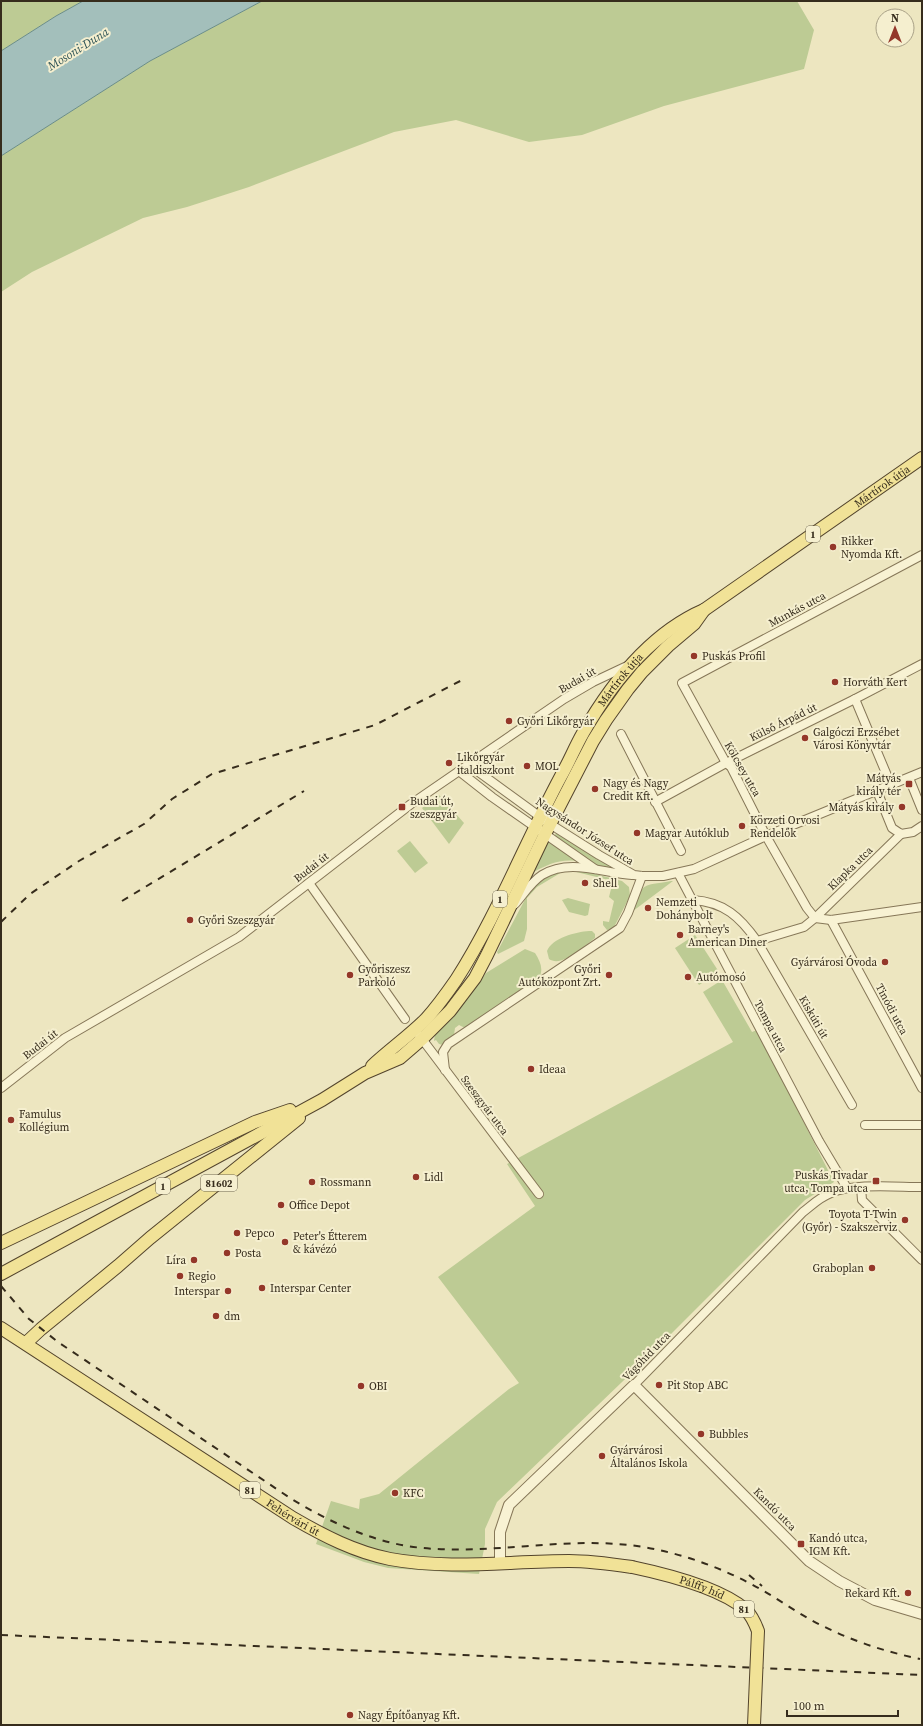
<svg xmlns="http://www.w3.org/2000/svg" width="923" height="1726" font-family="'Source Serif 4',serif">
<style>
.green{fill:#bdcb94}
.water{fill:#a3bfbb;stroke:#6a8d89}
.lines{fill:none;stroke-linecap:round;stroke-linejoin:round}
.minor-casing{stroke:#867758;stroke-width:10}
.tertiary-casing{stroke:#867758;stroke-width:12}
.primary-casing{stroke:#53442c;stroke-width:14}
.minor{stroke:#f8f2d3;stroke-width:8}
.tertiary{stroke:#f8f2d3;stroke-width:10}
.primary{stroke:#f1e297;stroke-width:12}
.rail{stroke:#362c1c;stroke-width:2;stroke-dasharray:7 7;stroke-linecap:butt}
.primary-bridge-casing{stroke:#53442c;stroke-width:14;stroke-linecap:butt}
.primary-bridge{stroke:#f1e297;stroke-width:12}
.poi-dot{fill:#943729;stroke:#f5efcf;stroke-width:1.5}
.labels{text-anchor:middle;stroke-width:4;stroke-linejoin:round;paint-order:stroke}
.shield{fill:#f5efcf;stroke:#6f6652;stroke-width:1}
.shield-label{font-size:10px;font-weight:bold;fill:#362c1c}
.street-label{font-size:11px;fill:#362c1c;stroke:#f5efcf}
.poi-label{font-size:11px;fill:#362c1c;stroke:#f5efcf;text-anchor:start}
.water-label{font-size:12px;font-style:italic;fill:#2c5255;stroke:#f5efcf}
</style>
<rect width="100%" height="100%" fill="#ede6c0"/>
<g class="green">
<polygon points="1,1 83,1 56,16 1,51"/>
<polygon points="262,1 797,1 814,30 804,69 664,106 582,135 529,142 456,120 394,132 249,187 187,207 143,218 32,272 1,292 1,156 150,61"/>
<polygon points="439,795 464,823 449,844 422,808"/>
<polygon points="556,832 559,832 598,859 620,870 597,865 555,836"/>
<polygon points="410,841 428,863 415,873 397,851"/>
<path d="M548,841L576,861C559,859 547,865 532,873Z"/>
<polygon points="576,869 622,881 629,887 630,896 613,929 607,930 603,925 603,921 609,922 614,901 609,897 613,881 572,871 562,872 537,887 527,898 527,929 524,941 498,954 497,952 529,892 547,874"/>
<path d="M671,881H673L633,911C644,880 641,887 671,881Z"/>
<polygon points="568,898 590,904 588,915 585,916 569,912 562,900"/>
<path d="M589,931H592L595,934V938C584,946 562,968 549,959L547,951C552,938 576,932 589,931Z"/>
<polygon points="695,935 719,972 699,985 675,948"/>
<path d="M525,949L535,953C540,961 544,969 539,978L465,1028L459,1025L455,1028L454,1035L443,1045L439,1044L436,1040L434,1041L435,1034L455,1014L486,973Z"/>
<polygon points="722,980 752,1032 757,1030 834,1182 805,1200 647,1358 497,1502 485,1529 485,1544 479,1574 388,1568 364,1562 316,1544 331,1501 359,1509 360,1499 379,1494 509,1389 519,1383 438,1277 535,1206 507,1164 733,1042 703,992"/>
</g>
<polygon class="water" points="83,1 262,1 150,61 1,156 1,51 56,16"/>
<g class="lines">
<g class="minor-casing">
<g id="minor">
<polyline points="922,555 682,683 726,763 731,767 766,836 807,908 815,918 831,920 922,907"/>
<polyline points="855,699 891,785"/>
<polyline points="621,734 681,851"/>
<polyline points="469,765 550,824 599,855 634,875 642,876 663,876 694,869 766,836 922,772"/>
<polyline points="459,771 492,797 595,869"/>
<polyline points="909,778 922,810"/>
<polyline points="877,791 892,828 901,834 913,832 922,826"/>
<polyline points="655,802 726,763 855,699 922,664"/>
<polyline points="678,873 819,1141 847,1188"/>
<polyline points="309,883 405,1019"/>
<path d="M693,900C724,902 740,917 757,941L804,927L815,918L901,834"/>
<path d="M515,904C523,895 531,882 542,875C570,858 602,873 632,875"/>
<polyline points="831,920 922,1088"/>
<polyline points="757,941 852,1105"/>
<polyline points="419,1035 539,1194"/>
<polyline points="445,1070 443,1052 448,1044 620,928 628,913 642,876"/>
<polyline points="1,1088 65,1038 239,937 411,804 564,699 593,682 629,665"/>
<polyline points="865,1125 922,1125"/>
<polyline points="861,1187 862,1200 922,1260"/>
<path d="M634,1385L803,1212C812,1205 820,1197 831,1193C854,1183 895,1187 922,1187"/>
</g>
</g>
<g class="tertiary-casing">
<polyline id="tertiary" points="500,1564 500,1532 509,1505 634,1385 809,1561 839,1581 875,1600 922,1614"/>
</g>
<g class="primary-casing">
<g id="primary">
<path id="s1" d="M372,1066C389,1050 409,1036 426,1019C437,1007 447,993 456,980C497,916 525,843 561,776C569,762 575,747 583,733C611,684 651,633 704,610L922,458"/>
<polyline points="1,1243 255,1122 290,1110"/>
<polyline points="1,1274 322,1100 365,1073 400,1058 422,1039 450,1011 475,978 487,955 545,834 593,741 606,720 628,689 642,672 668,646 694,624 704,610"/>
<path id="s2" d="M1,1328L293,1518C324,1536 355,1552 390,1559C449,1570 510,1561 569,1561C590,1561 611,1564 632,1567"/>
<polyline points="26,1343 41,1329 118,1266 150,1238 299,1118"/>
</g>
</g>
<use href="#minor" class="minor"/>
<use href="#tertiary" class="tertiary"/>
<use href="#primary" class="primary"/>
<g class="rail">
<polyline points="122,901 304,791"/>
<polyline points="1,922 30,894 79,861 144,824 172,799 212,774 375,725 466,678"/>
<path d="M1,1286L29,1319L58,1342L290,1498C329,1522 376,1544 423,1548C496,1555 570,1535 643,1547C685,1554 725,1569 762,1590C783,1602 803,1617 825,1627C855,1642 887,1652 920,1659"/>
<polyline points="749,1575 762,1586"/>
<polyline points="1,1635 922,1675"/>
</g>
<g class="primary-bridge-casing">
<g id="primary-bridge">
<path id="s3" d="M632,1567C665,1574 721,1588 746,1610C752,1616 755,1623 758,1631L754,1725"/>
</g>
</g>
<use href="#primary-bridge" class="primary-bridge"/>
</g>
<g class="poi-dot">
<circle cx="833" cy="547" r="4"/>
<circle cx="694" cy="656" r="4"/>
<circle cx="835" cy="682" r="4"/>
<circle cx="509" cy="721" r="4"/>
<circle cx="805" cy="738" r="4"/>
<circle cx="449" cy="763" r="4"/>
<circle cx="527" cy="766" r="4"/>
<rect x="905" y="780" width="8" height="8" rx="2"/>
<circle cx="595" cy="789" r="4"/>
<rect x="398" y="803" width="8" height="8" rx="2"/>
<circle cx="902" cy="807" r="4"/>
<circle cx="742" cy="826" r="4"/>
<circle cx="637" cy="833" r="4"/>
<circle cx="585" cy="883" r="4"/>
<circle cx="648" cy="908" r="4"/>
<circle cx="190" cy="920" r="4"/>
<circle cx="680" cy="935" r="4"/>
<circle cx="885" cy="962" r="4"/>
<circle cx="350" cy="975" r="4"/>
<circle cx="609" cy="975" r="4"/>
<circle cx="688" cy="977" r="4"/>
<circle cx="531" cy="1069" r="4"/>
<circle cx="11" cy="1120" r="4"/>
<circle cx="416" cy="1177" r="4"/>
<rect x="872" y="1177" width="8" height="8" rx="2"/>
<circle cx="312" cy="1182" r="4"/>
<circle cx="281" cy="1205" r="4"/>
<circle cx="905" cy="1220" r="4"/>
<circle cx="237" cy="1233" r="4"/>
<circle cx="285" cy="1242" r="4"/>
<circle cx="227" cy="1253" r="4"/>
<circle cx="194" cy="1260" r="4"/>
<circle cx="872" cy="1268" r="4"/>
<circle cx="180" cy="1276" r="4"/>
<circle cx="262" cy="1288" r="4"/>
<circle cx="228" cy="1291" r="4"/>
<circle cx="216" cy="1316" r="4"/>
<circle cx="659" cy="1385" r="4"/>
<circle cx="361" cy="1386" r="4"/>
<circle cx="701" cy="1434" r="4"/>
<circle cx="602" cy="1456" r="4"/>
<circle cx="395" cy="1493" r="4"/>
<rect x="797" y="1540" width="8" height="8" rx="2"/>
<circle cx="908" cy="1593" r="4"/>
<circle cx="350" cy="1715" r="4"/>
</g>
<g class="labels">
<g class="shield">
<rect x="806" y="526" width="14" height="16" rx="3"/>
<rect x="493" y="891" width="14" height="16" rx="3"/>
<rect x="201" y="1175" width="36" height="16" rx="3"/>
<rect x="156" y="1178" width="14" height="16" rx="3"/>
<rect x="240" y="1482" width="20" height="16" rx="3"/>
<rect x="734" y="1601" width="20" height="16" rx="3"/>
</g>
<g class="shield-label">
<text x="813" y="538">1</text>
<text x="500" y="903">1</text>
<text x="219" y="1187">81602</text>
<text x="163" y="1190">1</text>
<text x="250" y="1494">81</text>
<text x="744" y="1613">81</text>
</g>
<g class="street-label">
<text dy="4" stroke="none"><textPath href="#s1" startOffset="791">Mártírok útja</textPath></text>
<text transform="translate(797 609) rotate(-28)" y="4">Munkás utca</text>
<text transform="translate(577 680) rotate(-30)" y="4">Budai út</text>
<text dy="4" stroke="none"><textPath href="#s1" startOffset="464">Mártírok útja</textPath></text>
<text transform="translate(783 722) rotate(-26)" y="4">Külső Árpád út</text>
<text transform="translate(743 769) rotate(60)" y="4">Kölcsey utca</text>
<text transform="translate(585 831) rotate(33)" y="4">Nagysándor József utca</text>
<text transform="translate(311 867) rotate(-38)" y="4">Budai út</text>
<text transform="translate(850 868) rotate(-44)" y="4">Klapka utca</text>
<text transform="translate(892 1009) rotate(62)" y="4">Tinódi utca</text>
<text transform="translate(814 1017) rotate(60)" y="4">Kiskúti út</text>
<text transform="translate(771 1026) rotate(62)" y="4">Tompa utca</text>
<text transform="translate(40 1044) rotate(-38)" y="4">Budai út</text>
<text transform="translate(485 1105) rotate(53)" y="4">Szeszgyár utca</text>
<text transform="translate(646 1356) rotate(-46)" y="4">Vágóhíd utca</text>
<text transform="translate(775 1509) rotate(45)" y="4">Kandó utca</text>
<text dy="4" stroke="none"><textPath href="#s2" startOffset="348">Fehérvári út</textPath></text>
<text dy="4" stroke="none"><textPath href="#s3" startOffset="73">Pálffy híd</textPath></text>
</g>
<g class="poi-label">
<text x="841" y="545">Rikker<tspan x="841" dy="13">Nyomda Kft.</tspan></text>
<text x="702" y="660">Puskás Profil</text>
<text x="843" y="686">Horváth Kert</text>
<text x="517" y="725">Győri Likőrgyár</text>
<text x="813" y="736">Galgóczi Erzsébet<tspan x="813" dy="13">Városi Könyvtár</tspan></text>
<text x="457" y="761">Likőrgyár<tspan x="457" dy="13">italdiszkont</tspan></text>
<text x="535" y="770">MOL</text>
<text x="901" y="782" text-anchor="end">Mátyás<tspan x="901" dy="13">király tér</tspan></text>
<text x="603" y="787">Nagy és Nagy<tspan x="603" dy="13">Credit Kft.</tspan></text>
<text x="410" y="805">Budai út,<tspan x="410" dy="13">szeszgyár</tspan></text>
<text x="894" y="811" text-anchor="end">Mátyás király</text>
<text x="750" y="824">Körzeti Orvosi<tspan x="750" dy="13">Rendelők</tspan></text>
<text x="645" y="837">Magyar Autóklub</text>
<text x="593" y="887">Shell</text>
<text x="656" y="906">Nemzeti<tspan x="656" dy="13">Dohánybolt</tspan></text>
<text x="198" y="924">Győri Szeszgyár</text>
<text x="688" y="933">Barney's<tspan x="688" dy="13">American Diner</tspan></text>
<text x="877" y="966" text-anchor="end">Gyárvárosi Óvoda</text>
<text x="358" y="973">Győriszesz<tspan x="358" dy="13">Parkoló</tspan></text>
<text x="601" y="973" text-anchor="end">Győri<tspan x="601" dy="13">Autóközpont Zrt.</tspan></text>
<text x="696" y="981">Autómosó</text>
<text x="539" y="1073">Ideaa</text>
<text x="19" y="1118">Famulus<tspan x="19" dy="13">Kollégium</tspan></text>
<text x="868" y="1179" text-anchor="end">Puskás Tivadar<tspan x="868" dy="13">utca, Tompa utca</tspan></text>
<text x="424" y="1181">Lidl</text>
<text x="320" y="1186">Rossmann</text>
<text x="289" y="1209">Office Depot</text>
<text x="897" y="1218" text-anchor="end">Toyota T-Twin<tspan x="897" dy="13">(Győr) - Szakszerviz</tspan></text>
<text x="245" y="1237">Pepco</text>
<text x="293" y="1240">Peter's Étterem<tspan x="293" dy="13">&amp; kávézó</tspan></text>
<text x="235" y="1257">Posta</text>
<text x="186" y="1264" text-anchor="end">Líra</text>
<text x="864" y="1272" text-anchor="end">Graboplan</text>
<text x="188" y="1280">Regio</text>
<text x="270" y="1292">Interspar Center</text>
<text x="220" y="1295" text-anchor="end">Interspar</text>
<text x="224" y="1320">dm</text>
<text x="667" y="1389">Pit Stop ABC</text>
<text x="369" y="1390">OBI</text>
<text x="709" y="1438">Bubbles</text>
<text x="610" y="1454">Gyárvárosi<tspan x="610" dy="13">Általános Iskola</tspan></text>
<text x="403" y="1497">KFC</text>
<text x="809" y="1542">Kandó utca,<tspan x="809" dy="13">IGM Kft.</tspan></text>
<text x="900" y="1597" text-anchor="end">Rekard Kft.</text>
<text x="358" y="1719">Nagy Építőanyag Kft.</text>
</g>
<g class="water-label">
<text transform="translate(78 49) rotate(-32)" y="4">Mosoni-Duna</text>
</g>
</g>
<rect width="923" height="1726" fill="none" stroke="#362c1c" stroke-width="4"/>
<g transform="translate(895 28)"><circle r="19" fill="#f5efcf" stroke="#a9a187"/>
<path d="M0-3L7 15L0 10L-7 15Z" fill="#943729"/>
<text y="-6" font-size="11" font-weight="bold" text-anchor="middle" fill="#362c1c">N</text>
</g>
<path d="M787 1710v6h111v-6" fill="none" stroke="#362c1c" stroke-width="2"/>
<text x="793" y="1710" font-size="12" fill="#362c1c" stroke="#f5efcf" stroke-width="3" paint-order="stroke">100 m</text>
</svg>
